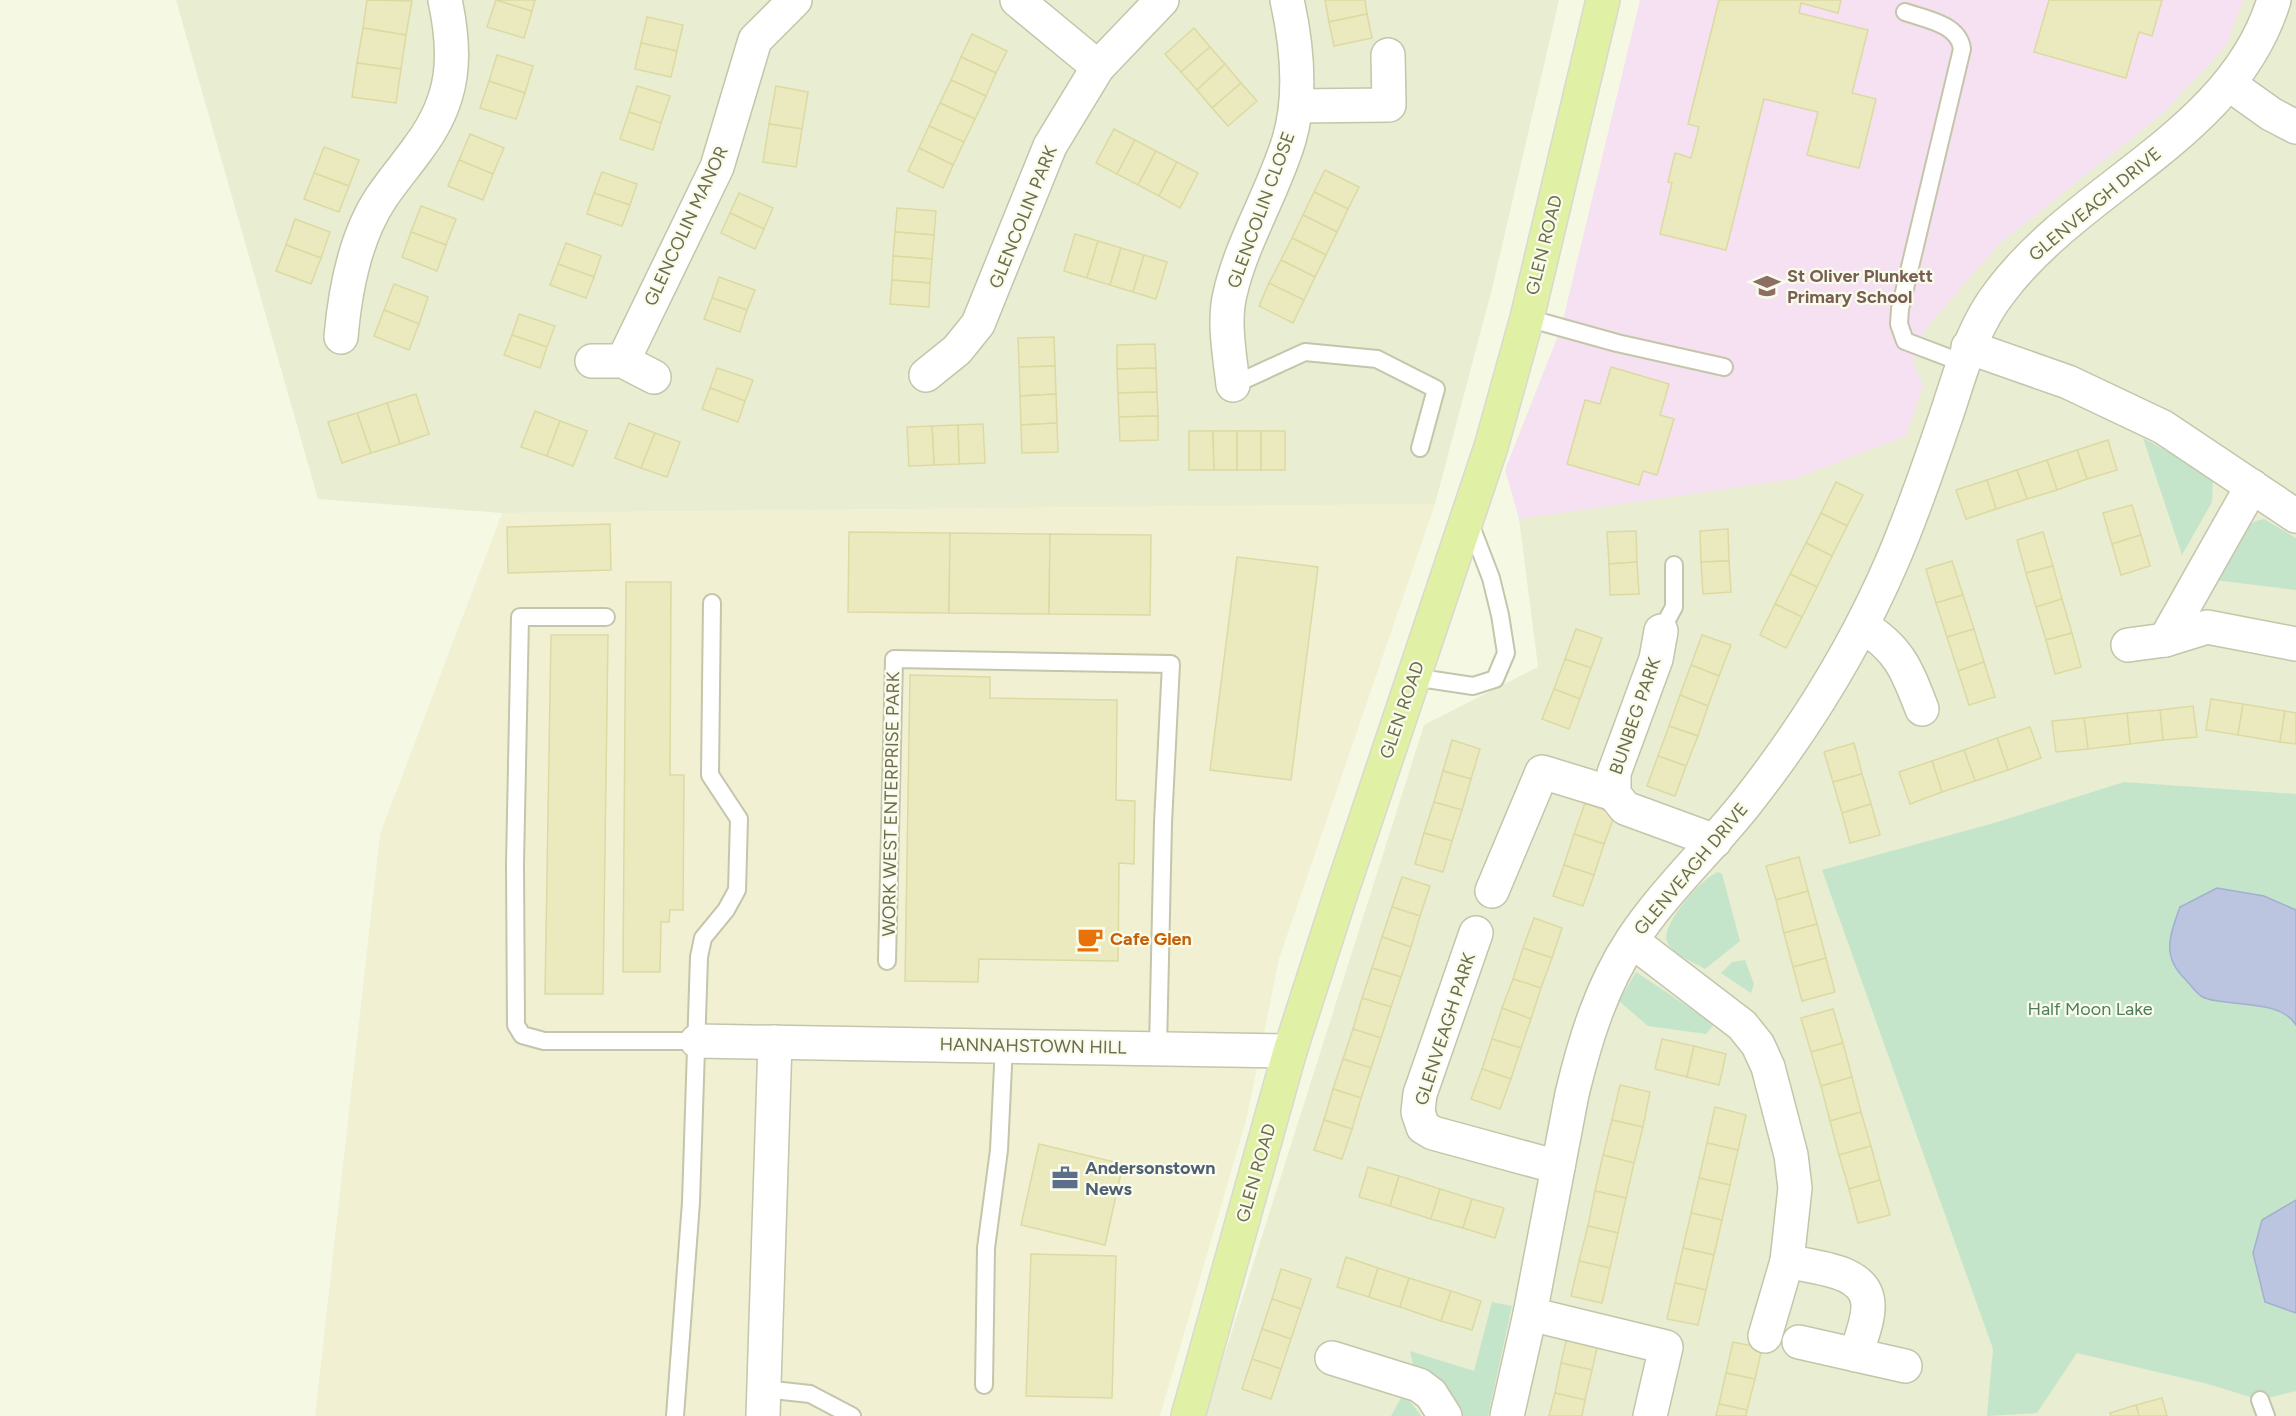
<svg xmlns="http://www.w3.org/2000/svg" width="2296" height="1416" font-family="Figtree,sans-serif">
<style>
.residential{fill:#e9edd2}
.commercial{fill:#f2f0d3}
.education{fill:#f5e1f1}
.green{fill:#c5e5ca}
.water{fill:#bbc5e0;stroke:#a3afd0;stroke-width:1.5}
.building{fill:#ebeabf;stroke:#dcdaa2;stroke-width:1.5}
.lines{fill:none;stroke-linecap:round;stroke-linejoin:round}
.lane-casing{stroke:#c4c5aa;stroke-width:20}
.street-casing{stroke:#c4c5aa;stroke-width:36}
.primary-casing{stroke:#d9d9d1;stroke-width:36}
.lane{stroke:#fff;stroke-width:16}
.street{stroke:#fff;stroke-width:33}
.primary{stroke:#e0f0a4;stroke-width:33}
.labels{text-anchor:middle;stroke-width:4.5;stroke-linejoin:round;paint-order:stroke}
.street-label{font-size:18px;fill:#6e6c4d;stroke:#f9fcea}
.education-label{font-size:18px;font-weight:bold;fill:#785e54;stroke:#f9fcea;text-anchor:start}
.food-label{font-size:18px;font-weight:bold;fill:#c56008;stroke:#f9fcea;text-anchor:start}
.park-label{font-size:18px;fill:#4d7e5b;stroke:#f9fcea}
.service-label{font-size:18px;font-weight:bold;fill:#4e5e75;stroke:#f9fcea;text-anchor:start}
</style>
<rect width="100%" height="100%" fill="#f5f9e4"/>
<g class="residential">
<polygon points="176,0 1559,0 1492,289 1435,504 502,513 318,499"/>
<polygon points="2243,0 2296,0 2296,1416 1205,1416 1424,725 1538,667 1519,519 1794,479 1906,436 1913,362 1926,328 1999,244 2162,114 2226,46"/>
</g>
<polygon class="commercial" points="1435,504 1279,959 1247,1117 1160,1416 315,1416 380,834 502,513"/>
<polygon class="education" points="1640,0 2243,0 2226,46 2162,114 1999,244 1926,328 1913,362 1923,385 1906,436 1794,479 1519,519 1505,470 1561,328"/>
<g class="green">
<polygon points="2143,438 2207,473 2213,480 2212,502 2182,555"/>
<path d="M2264,519L2296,538V590L2214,580C2227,557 2236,523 2264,519Z"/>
<polygon points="2124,782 2296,794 2296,1391 2260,1400 2208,1384 2077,1353 2037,1413 1987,1416 1993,1349 1822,870 1994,823"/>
<path d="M1718,872L1722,874L1740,941L1705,969C1694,962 1671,954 1667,941C1661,924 1703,877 1718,872Z"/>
<polygon points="1745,960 1754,984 1751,993 1721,973 1732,962"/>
<polygon points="1636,972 1714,1024 1706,1034 1648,1026 1619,1001"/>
<polygon points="1492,1302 1512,1306 1488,1416 1457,1416 1414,1369 1410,1351 1474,1371"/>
<polygon points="1402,1396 1406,1396 1421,1416 1391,1416"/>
</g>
<g class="water">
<path d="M2217,888L2264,896L2296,910V1025C2279,997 2221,1008 2201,996C2195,992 2190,984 2185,979C2161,956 2170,935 2180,907Z"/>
<polygon points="2296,1200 2296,1313 2265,1302 2253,1253 2262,1220"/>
</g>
<g class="building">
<polygon points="367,0 412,1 406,35 363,28"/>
<polygon points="496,0 532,11 524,38 487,27"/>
<polygon points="496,0 535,0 532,11"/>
<polygon points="1325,0 1365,0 1367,14 1329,22"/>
<polygon points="1719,0 1841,0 1838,13 1801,3 1799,13 1868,30 1852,93 1876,99 1859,168 1807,155 1818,112 1764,99 1726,250 1660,234 1672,183 1668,182 1675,153 1691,158 1699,127 1688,124"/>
<polygon points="2049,0 2162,0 2152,36 2139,32 2126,78 2034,52"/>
<polygon points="1367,14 1372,38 1334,46 1329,22"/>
<polygon points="647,17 683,25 677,51 641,43"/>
<polygon points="363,28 406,35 401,69 357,63"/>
<polygon points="1194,28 1210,47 1181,72 1165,54"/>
<polygon points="972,34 1007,51 996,73 961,57"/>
<polygon points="641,43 677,51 671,77 635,69"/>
<polygon points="1210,47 1225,64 1197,90 1181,72"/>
<polygon points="497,55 533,66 525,93 489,81"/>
<polygon points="961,57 996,73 986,96 951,80"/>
<polygon points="357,63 401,69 396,103 352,97"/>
<polygon points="1225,64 1241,83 1212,108 1197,90"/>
<polygon points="951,80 986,96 975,119 940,103"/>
<polygon points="489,81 525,93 516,119 480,108"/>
<polygon points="1241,83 1257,101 1228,126 1212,108"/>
<polygon points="637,86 670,96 661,123 629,112"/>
<polygon points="776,86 808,92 802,129 769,124"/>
<polygon points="940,103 975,119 964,142 929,126"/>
<polygon points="629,112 661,123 653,150 620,139"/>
<polygon points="769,124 802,129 796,167 763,162"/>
<polygon points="929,126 964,142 953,165 919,148"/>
<polygon points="1114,129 1135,140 1117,174 1096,163"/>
<polygon points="470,134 504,148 493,174 459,160"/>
<polygon points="1135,140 1156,151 1138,185 1117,174"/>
<polygon points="324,147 359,160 349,186 314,173"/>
<polygon points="919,148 953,165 943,188 908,171"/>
<polygon points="1156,151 1177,162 1159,196 1138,185"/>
<polygon points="459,160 493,174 483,200 448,186"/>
<polygon points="1177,162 1198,173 1180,208 1159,196"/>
<polygon points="1325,170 1359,187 1348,209 1314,192"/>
<polygon points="602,172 637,184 630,205 594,193"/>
<polygon points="314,173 349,186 339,212 304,199"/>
<polygon points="1314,192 1348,209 1337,232 1303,215"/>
<polygon points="594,193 630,205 622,226 587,214"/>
<polygon points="739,193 773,208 764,229 730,213"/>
<polygon points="421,206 456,219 446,245 411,232"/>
<polygon points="897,208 936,211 934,235 895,232"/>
<polygon points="730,213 764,229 755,249 721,233"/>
<polygon points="1303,215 1337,232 1326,255 1292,238"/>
<polygon points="295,219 330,232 321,258 286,245"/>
<polygon points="411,232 446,245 437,271 402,257"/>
<polygon points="895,232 934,235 932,259 893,256"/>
<polygon points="1075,234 1098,241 1087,278 1064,271"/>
<polygon points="1292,238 1326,255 1315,277 1281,260"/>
<polygon points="1098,241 1121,248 1110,285 1087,278"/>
<polygon points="566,243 601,256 594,277 558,264"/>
<polygon points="286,245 321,258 311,284 276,271"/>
<polygon points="1121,248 1144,255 1133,292 1110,285"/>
<polygon points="1144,255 1167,262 1156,299 1133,292"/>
<polygon points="893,256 932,259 930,283 892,280"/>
<polygon points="1281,260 1315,277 1304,300 1269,283"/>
<polygon points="558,264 594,277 586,298 550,285"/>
<polygon points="719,277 755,290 747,310 712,298"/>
<polygon points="892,280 930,283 929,307 890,304"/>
<polygon points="1269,283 1304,300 1293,323 1259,306"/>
<polygon points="394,284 428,297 419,324 384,310"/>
<polygon points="712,298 747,310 740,332 704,319"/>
<polygon points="384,310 419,324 409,350 374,336"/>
<polygon points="519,314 555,326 547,347 512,335"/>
<polygon points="512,335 547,347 540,368 504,355"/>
<polygon points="1054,337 1055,366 1019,367 1018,338"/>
<polygon points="1155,344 1156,368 1117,369 1117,345"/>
<polygon points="1055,366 1056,394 1020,396 1019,367"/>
<polygon points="1611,367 1669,384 1660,415 1674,419 1657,475 1643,471 1639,485 1567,464 1585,400 1600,404"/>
<polygon points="717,368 753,380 745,401 710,388"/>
<polygon points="1156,368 1157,392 1118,393 1117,369"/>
<polygon points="710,388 745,401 738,422 702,409"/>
<polygon points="1157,392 1158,416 1119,417 1118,393"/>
<polygon points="416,394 429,434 400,444 387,403"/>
<polygon points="1056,394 1057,423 1021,425 1020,396"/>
<polygon points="387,403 400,444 371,453 357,413"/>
<polygon points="535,411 560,421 547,456 521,447"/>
<polygon points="357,413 371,453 342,463 328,422"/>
<polygon points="1158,416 1158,440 1120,441 1119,417"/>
<polygon points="560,421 587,431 573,466 547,456"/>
<polygon points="629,423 655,433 641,468 615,458"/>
<polygon points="1057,423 1058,452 1022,453 1021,425"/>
<polygon points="983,424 985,463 959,464 958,425"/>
<polygon points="958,425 959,464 934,465 932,426"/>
<polygon points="932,426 934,465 909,466 907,427"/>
<polygon points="1189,431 1213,431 1214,470 1189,470"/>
<polygon points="1213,431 1237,431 1237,470 1214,470"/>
<rect x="1237" y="431" width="24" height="39"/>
<rect x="1261" y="431" width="24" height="39"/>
<polygon points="655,433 680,442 667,477 641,468"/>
<polygon points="2108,440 2117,470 2087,479 2077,450"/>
<polygon points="2077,450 2087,479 2057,490 2047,460"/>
<polygon points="2047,460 2057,490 2027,499 2017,470"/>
<polygon points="2017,470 2027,499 1996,509 1987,480"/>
<polygon points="1987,480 1996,509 1966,519 1956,490"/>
<polygon points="1836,482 1863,495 1847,526 1821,513"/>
<polygon points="2132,505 2141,535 2112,544 2103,513"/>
<polygon points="1821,513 1847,526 1832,556 1806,543"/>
<polygon points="610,524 611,570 508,573 507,527"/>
<polygon points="1728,529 1729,561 1701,562 1700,531"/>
<polygon points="1636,531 1637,562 1609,564 1607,532"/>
<polygon points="849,532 950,533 949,613 848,612"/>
<polygon points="2043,532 2053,566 2026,573 2017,540"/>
<polygon points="950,533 1050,534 1049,614 949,613"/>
<polygon points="1050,534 1151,535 1150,615 1049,614"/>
<polygon points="2141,535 2150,566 2121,575 2112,544"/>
<polygon points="1806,543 1832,556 1817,587 1790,574"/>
<polygon points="1237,557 1318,567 1291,780 1210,770"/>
<polygon points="1729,561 1731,592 1703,594 1701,562"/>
<polygon points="1952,561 1963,595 1936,603 1926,569"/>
<polygon points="1637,562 1639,594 1610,595 1609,564"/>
<polygon points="2053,566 2062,599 2036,607 2026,573"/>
<polygon points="1790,574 1817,587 1802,617 1775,604"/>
<polygon points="626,582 671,582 670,775 684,775 683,910 670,910 669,922 661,922 660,972 623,972"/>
<polygon points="1963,595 1974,629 1947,637 1936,603"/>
<polygon points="2062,599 2072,633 2046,640 2036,607"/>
<polygon points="1775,604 1802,617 1786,648 1760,635"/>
<polygon points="1576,629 1602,638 1591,668 1565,659"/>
<polygon points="1974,629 1984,662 1958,671 1947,637"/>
<polygon points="2072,633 2081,667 2055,674 2046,640"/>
<polygon points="551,635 608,635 603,994 545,994"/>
<polygon points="1702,635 1731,645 1719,676 1691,665"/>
<polygon points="1565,659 1591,668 1580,699 1554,689"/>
<polygon points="1984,662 1995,697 1969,705 1958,671"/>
<polygon points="1691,665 1719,676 1708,706 1680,695"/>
<polygon points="910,675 990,677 990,698 1117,700 1116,800 1135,801 1134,864 1119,863 1118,961 979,959 978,982 905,981"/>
<polygon points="1554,689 1580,699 1569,729 1542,719"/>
<polygon points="1680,695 1708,706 1698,736 1669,726"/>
<polygon points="2211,699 2243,704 2238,735 2206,730"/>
<polygon points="2243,704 2285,711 2280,742 2238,735"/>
<polygon points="2193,706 2197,737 2163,740 2160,710"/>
<polygon points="2160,710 2163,740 2130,744 2127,713"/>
<polygon points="2285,711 2296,713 2296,744 2280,742"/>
<polygon points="2127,713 2130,744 2088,749 2084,718"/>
<polygon points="2084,718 2088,749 2056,752 2052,721"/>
<polygon points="1669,726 1698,736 1686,766 1658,756"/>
<polygon points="2030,727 2041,758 2008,770 1997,738"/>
<polygon points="1997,738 2008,770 1975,781 1964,750"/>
<polygon points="1452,740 1480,749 1471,779 1443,771"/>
<polygon points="1854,743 1862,774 1833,782 1824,752"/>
<polygon points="1964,750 1975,781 1942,792 1932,761"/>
<polygon points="1658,756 1686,766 1675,796 1647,786"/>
<polygon points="1932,761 1942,792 1910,804 1899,772"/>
<polygon points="1443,771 1471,779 1462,810 1434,802"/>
<polygon points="1862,774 1871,804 1842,813 1833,782"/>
<polygon points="1434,802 1462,810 1452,841 1424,833"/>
<polygon points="1585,803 1615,814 1604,844 1574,834"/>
<polygon points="1871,804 1880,835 1850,843 1842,813"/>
<polygon points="1424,833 1452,841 1443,872 1415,864"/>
<polygon points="1574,834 1604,844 1594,875 1564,865"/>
<polygon points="1799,857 1808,891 1776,900 1766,866"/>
<polygon points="1564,865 1594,875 1583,906 1553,896"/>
<polygon points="1402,877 1430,886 1420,916 1392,907"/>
<polygon points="1808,891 1817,924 1784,933 1776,900"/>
<polygon points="1392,907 1420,916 1411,947 1382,937"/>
<polygon points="1534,918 1562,928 1552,958 1523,948"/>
<polygon points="1817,924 1826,958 1793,967 1784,933"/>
<polygon points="1382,937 1411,947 1401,977 1372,968"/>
<polygon points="1523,948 1552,958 1541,988 1513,979"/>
<polygon points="1826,958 1835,992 1802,1001 1793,967"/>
<polygon points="1372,968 1401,977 1391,1007 1362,998"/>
<polygon points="1513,979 1541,988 1531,1019 1502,1008"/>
<polygon points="1362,998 1391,1007 1381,1038 1353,1029"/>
<polygon points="1502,1008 1531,1019 1521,1048 1492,1039"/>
<polygon points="1833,1009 1843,1043 1811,1052 1801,1018"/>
<polygon points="1353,1029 1381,1038 1371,1068 1343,1059"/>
<polygon points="1492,1039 1521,1048 1511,1079 1482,1069"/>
<polygon points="1662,1039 1694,1046 1687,1077 1655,1069"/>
<polygon points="1843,1043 1852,1077 1821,1086 1811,1052"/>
<polygon points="1694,1046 1726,1054 1719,1085 1687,1077"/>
<polygon points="1343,1059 1371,1068 1361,1098 1333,1089"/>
<polygon points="1482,1069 1511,1079 1500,1109 1471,1099"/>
<polygon points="1852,1077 1861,1112 1830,1121 1821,1086"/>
<polygon points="1620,1085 1650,1092 1643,1127 1612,1120"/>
<polygon points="1333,1089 1361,1098 1352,1129 1324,1120"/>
<polygon points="1715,1107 1746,1115 1738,1150 1707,1143"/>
<polygon points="1861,1112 1871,1146 1839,1155 1830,1121"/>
<polygon points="1324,1120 1352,1129 1342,1159 1314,1150"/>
<polygon points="1612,1120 1643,1127 1634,1163 1603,1155"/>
<polygon points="1707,1143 1738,1150 1730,1185 1699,1178"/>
<polygon points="1039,1144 1123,1164 1105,1245 1021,1225"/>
<polygon points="1871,1146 1880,1180 1849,1189 1839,1155"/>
<polygon points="1603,1155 1634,1163 1626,1198 1595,1191"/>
<polygon points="1368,1167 1399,1176 1390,1206 1359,1197"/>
<polygon points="1399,1176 1440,1189 1431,1219 1390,1206"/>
<polygon points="1699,1178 1730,1185 1722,1220 1691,1213"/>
<polygon points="1880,1180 1890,1215 1858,1223 1849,1189"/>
<polygon points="1440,1189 1472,1199 1463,1228 1431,1219"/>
<polygon points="1595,1191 1626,1198 1618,1233 1588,1226"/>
<polygon points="1472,1199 1504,1208 1495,1238 1463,1228"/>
<polygon points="1691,1213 1722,1220 1714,1255 1683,1248"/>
<polygon points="1588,1226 1618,1233 1610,1268 1579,1261"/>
<polygon points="1683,1248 1714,1255 1706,1290 1675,1283"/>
<polygon points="1031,1254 1116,1256 1112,1398 1026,1396"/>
<polygon points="1346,1257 1378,1268 1369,1297 1337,1287"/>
<polygon points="1579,1261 1610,1268 1602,1303 1571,1296"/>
<polygon points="1378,1268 1409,1278 1400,1307 1369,1297"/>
<polygon points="1281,1269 1311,1279 1301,1309 1272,1299"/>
<polygon points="1409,1278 1451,1291 1441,1321 1400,1307"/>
<polygon points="1675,1283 1706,1290 1698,1325 1667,1319"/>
<polygon points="1451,1291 1481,1301 1472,1330 1441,1321"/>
<polygon points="1272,1299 1301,1309 1291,1339 1262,1329"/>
<polygon points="1262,1329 1291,1339 1281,1369 1252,1359"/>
<polygon points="1568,1333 1599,1339 1592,1370 1561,1363"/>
<polygon points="1733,1342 1762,1348 1755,1379 1726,1373"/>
<polygon points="1252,1359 1281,1369 1271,1399 1242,1389"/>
<polygon points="1561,1363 1592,1370 1585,1400 1555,1393"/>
<polygon points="1726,1373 1755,1379 1747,1410 1719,1404"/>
<polygon points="1555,1393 1585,1400 1582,1416 1549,1416"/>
<polygon points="2162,1398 2167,1416 2139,1416 2136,1405"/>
<polygon points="1719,1404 1747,1410 1746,1416 1716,1416"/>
<polygon points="2136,1405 2139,1416 2111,1416 2110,1413"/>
</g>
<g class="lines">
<g class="lane-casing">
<g id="lane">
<path d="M1905,12C1925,19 1959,24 1962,49L1900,309L1899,324L1905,341L1963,363"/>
<polyline points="1527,318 1617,343 1724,367"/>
<polyline points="1233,385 1305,352 1377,359 1436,389 1420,448"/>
<polyline points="606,617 520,617 515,864 516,1025 522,1035 544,1041 697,1041"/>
<polyline points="1661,631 1674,607 1674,565"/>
<polyline points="1413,677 1473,686 1495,679 1506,653 1500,615 1491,578 1469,521"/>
<polyline points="887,961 894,659 1171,664 1163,823 1158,1048"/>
<polyline points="984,1385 986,1248 999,1150 1004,1045"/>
<polyline points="764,1389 810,1394 852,1416"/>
<polyline points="2260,1400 2266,1416"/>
<polyline points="675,1416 691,1202 699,957 703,938 726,910 737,890 739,819 710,775 712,603"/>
</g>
</g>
<g class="street-casing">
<g id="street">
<polyline points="1017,0 1098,67"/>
<polyline points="2229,84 2271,114 2296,127"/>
<polyline points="1296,106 1389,105 1388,55"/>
<path d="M341,337C345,291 355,237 381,198C393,180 407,164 419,147C455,99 457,56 445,0"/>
<polyline points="1968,347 2068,382 2163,427 2296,516"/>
<polyline points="592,361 623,361 654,377"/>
<polyline points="623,361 717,167 755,40 795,0"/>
<polyline points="926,375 957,350 978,324 1050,146 1098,67 1162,0"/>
<path d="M1233,385C1230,356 1223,322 1230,294C1242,241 1273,193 1289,140C1302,96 1297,45 1287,0"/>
<path d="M1862,626C1899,648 1907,670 1922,709"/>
<polyline points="1661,631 1656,659 1614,773 1614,794 1625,808 1715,841"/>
<polyline points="2165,640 2252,486"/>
<polyline points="2128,645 2165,640 2207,627 2296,644"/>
<polyline points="1492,891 1542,772 1614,794"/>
<polyline points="1476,933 1420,1094 1418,1112 1423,1127 1433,1133 1558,1167"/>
<polyline points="1632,941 1742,1025 1758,1045 1768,1067 1791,1155 1795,1188 1787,1261 1765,1336"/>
<polyline points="697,1041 1290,1051"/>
<path d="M1787,1261C1814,1268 1866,1269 1868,1304C1869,1320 1860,1340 1856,1355"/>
<polyline points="1530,1314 1666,1347 1650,1416"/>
<polyline points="1799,1342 1905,1366"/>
<polyline points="1332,1358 1419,1385 1431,1394 1445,1416"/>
<polyline points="763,1416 775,1042"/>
<path d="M1507,1416L1530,1314L1572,1094C1585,1040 1601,987 1632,940C1665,890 1710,849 1747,802C1806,727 1857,644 1894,557C1913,512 1929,466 1945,419C1960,375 1971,329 2000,292C2080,185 2233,135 2274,0"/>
</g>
</g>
<g class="primary-casing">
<polyline id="primary" points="1188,1416 1290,1051 1341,893 1491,447 1527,318 1603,0"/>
</g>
<use href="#lane" class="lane"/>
<use href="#street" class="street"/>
<use href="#primary" class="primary"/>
</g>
<defs>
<g id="school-bare" transform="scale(2.07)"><path d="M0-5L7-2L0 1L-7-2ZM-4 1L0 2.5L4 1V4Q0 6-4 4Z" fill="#8d6e63" stroke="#f9fcea" stroke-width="2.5" paint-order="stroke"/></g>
<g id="cafe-bare" transform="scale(2.07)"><path d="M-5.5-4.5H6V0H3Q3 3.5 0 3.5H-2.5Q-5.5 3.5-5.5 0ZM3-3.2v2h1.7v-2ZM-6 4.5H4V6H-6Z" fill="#e8710a" stroke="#f9fcea" stroke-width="2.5" paint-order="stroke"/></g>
<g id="office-bare" transform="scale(2.07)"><path d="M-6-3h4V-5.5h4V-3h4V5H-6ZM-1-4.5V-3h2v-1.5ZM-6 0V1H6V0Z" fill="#5c6f8a" stroke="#f9fcea" stroke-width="2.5" paint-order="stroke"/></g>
</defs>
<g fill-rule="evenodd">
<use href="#school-bare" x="1767" y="286"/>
<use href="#cafe-bare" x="1090" y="939"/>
<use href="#office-bare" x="1065" y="1178"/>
</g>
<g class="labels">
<g class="street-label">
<text transform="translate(2095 204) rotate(-40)" y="6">GLENVEAGH DRIVE</text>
<text transform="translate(1261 210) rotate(-70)" y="6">GLENCOLIN CLOSE</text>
<text transform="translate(1023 217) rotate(-68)" y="6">GLENCOLIN PARK</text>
<text transform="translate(686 226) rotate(-65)" y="6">GLENCOLIN MANOR</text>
<text transform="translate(1544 245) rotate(-76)" y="6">GLEN ROAD</text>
<text transform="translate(1402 710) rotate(-71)" y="6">GLEN ROAD</text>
<text transform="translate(1635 716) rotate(-71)" y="6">BUNBEG PARK</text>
<text transform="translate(891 804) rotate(-89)" y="6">WORK WEST ENTERPRISE PARK</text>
<text transform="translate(1691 869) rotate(-50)" y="6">GLENVEAGH DRIVE</text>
<text transform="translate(1445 1029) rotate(-72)" y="6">GLENVEAGH PARK</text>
<text transform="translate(1033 1046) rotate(1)" y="6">HANNAHSTOWN HILL</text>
<text transform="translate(1256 1173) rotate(-74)" y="6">GLEN ROAD</text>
</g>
<g class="education-label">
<text x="1787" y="282">St Oliver Plunkett<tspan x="1787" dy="21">Primary School</tspan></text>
</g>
<g class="food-label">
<text x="1110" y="945">Cafe Glen</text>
</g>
<g class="park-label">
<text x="2090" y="1015">Half Moon Lake</text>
</g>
<g class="service-label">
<text x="1085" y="1174">Andersonstown<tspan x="1085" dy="21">News</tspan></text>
</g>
</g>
</svg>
